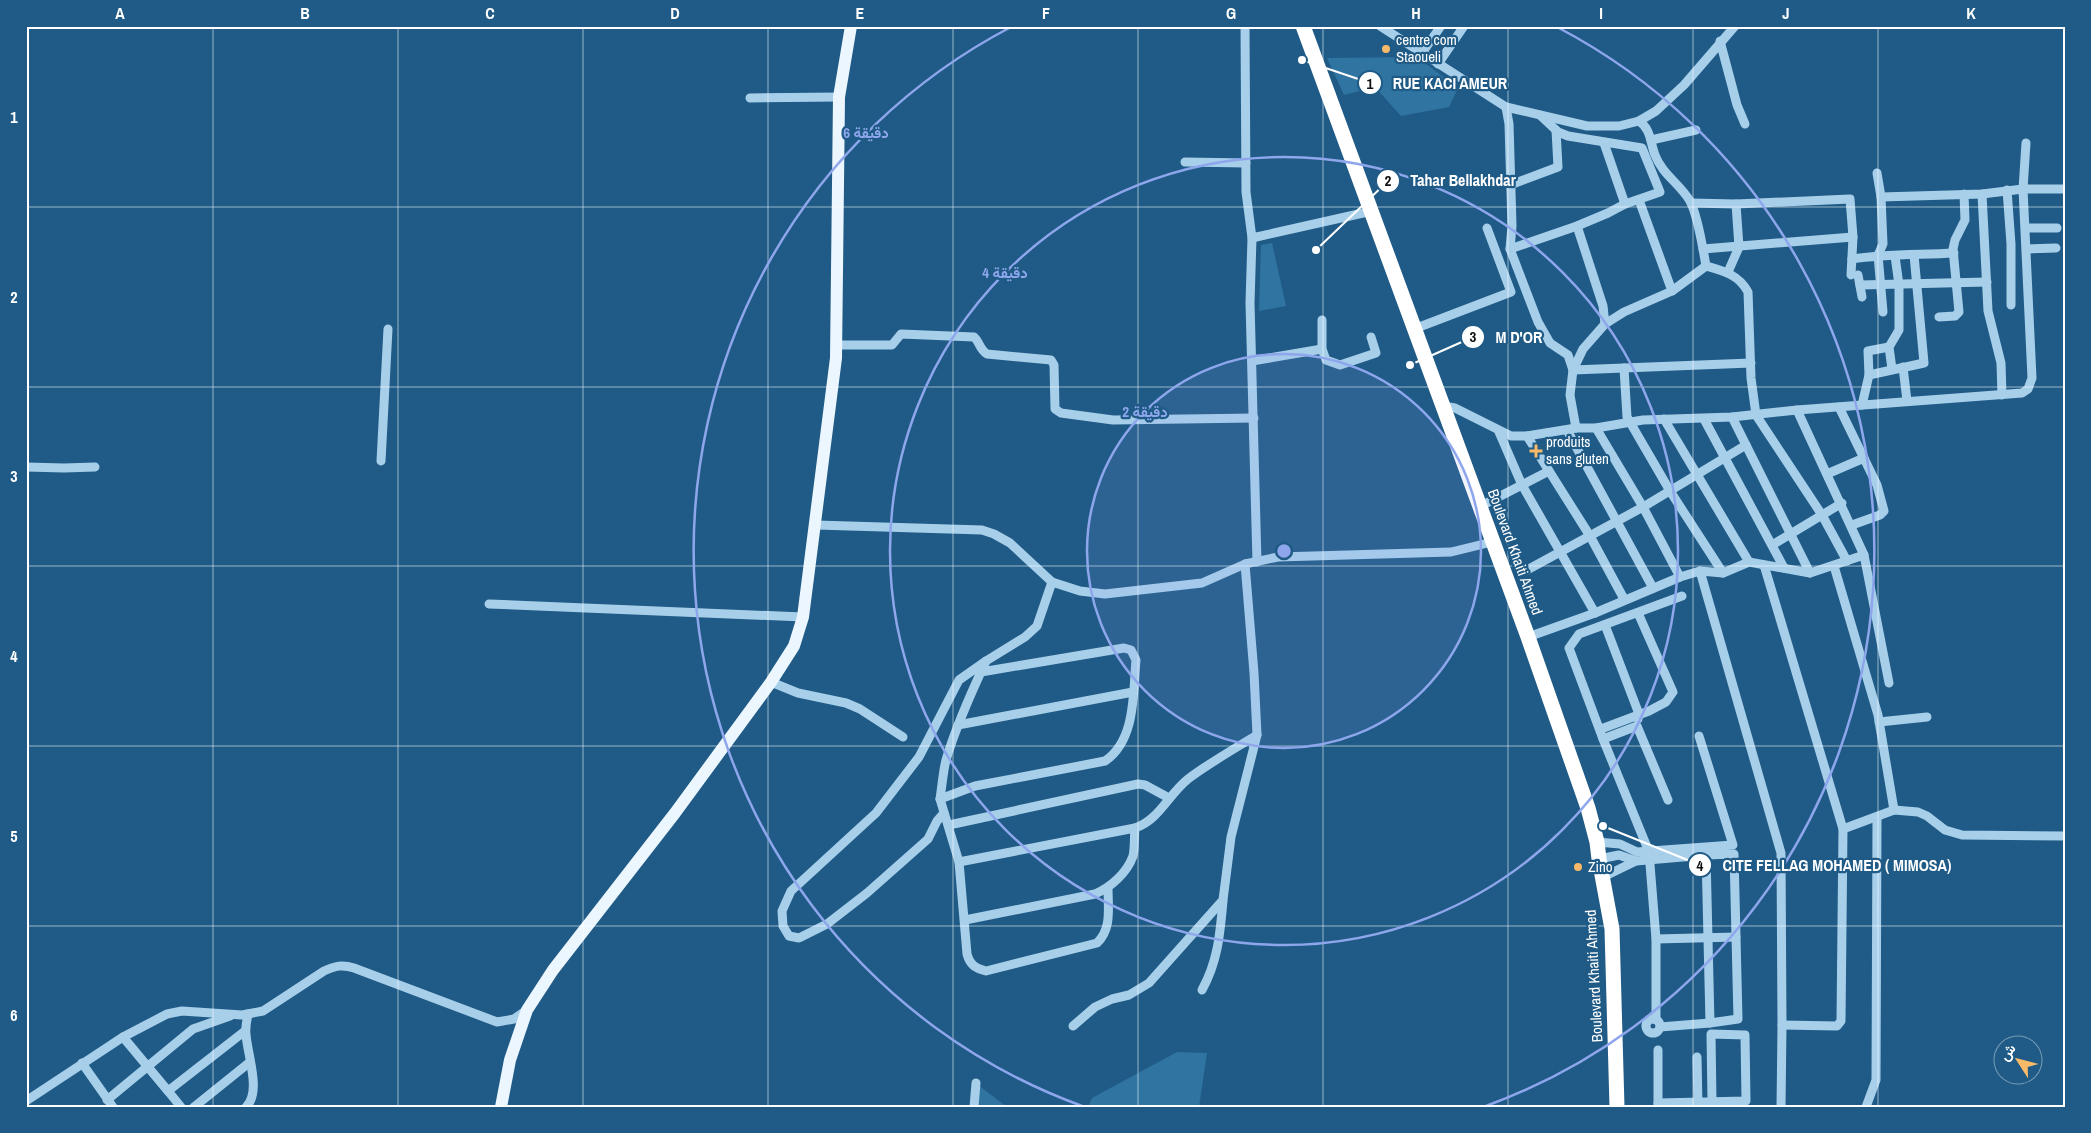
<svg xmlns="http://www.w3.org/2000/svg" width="2091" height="1133" font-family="'Archivo Narrow',Vazirmatn,sans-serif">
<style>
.green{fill:#3074a2}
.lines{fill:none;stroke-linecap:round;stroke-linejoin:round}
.minor{stroke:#a8cfea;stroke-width:9}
.major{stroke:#ecf6fe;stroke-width:12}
.highway{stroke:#fff;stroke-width:15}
.grid{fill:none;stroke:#fff;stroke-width:1;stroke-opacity:0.55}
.ring{fill:none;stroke:#8ea6ec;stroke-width:2.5}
.poi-dot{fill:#f8b968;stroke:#1f5b86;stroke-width:2}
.labels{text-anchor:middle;stroke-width:4.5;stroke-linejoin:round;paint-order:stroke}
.poi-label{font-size:15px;fill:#fff;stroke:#1f5b86;text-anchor:start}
.street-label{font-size:15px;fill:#fff;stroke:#1f5b86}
.centre{fill:#8ea6ec;stroke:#1f5b86;stroke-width:2.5}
.ring-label{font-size:15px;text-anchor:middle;font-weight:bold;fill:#8ea6ec;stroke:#1f5b86;stroke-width:4.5;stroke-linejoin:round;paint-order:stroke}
.leader{fill:none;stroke:#fff;stroke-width:2}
.callout-dot{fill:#fff;stroke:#1f5b86;stroke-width:2}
.mark-label{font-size:15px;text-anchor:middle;font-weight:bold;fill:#111}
.callout-label{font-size:16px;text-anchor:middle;font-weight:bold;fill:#fff;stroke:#1f5b86;stroke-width:4.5;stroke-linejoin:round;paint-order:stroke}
.neatline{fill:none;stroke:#fff;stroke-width:2}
.grid-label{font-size:16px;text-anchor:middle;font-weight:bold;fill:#fff}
</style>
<rect width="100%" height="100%" fill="#1f5b86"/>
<g class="green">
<polygon points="1417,57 1458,88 1449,107 1401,116 1375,87 1344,95 1327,58"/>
<polygon points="1272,243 1286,306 1259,311 1261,245"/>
<polygon points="1177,1052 1207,1053 1199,1107 1088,1107 1092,1098"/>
<polygon points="978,1085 1007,1107 977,1107"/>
</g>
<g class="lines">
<g class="minor">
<polyline points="1245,26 1246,192 1252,238 1372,211"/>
<polyline points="1380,26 1506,107 1587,126 1619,126 1639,121 1656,111 1684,85 1735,26"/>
<polyline points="1720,41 1737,105 1745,124"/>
<polyline points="1422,53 1441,26"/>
<polyline points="1438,64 1464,26"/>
<polyline points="750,98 839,97"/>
<polyline points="1506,107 1509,124 1512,226 1510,249 1538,322 1550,343 1568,355 1573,370 1751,363"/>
<path d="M1639,121C1651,129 1650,142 1655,155C1662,174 1680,184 1690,201C1698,216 1703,249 1706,266"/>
<polyline points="1651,140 1696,130"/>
<polyline points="1604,143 1625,204"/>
<polyline points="1185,162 1246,163"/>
<polyline points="1877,173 1881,197 1883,244 1878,255 1883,312"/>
<polyline points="1510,185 1558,167 1556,130"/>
<polyline points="2007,190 2011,244 2011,305"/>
<polyline points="1982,194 1988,311 2001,363 2002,395"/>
<polyline points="1881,197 1982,194 2023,189 2065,189"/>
<polyline points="1639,200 1672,291"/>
<polyline points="1691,203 1736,204 1850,199 1853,237"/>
<polyline points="1577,226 1603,306 1605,324"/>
<polyline points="2026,228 2057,228"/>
<polyline points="1252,238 1250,303 1257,562"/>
<polyline points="1510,249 1577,226 1608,213 1625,204 1660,192 1642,148 1568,136 1558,132 1541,116"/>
<polyline points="1703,249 1853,237 1851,275"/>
<polyline points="2027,249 2056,248"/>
<path d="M1852,259C1886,254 1920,255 1954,253"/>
<polyline points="1728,272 1739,247 1736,204"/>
<polyline points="1858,275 1862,297"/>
<polyline points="1860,285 1987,282"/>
<polyline points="1939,317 1955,316 1959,312 1953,249 1955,240 1965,220 1964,194"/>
<polyline points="1322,320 1322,349 1326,360 1340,365 1376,353 1371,337"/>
<polyline points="1414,329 1511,292 1487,228"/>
<path d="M836,345H892L901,334L974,337C980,342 979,349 987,354L1051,360L1054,365L1055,409L1061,413L1113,420L1254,418"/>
<polyline points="1252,361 1322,349"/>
<polyline points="1903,367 1907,401"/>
<polyline points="1624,368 1627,417 1670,491 1723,573"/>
<polyline points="1892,369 1889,347 1899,330 1899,285 1895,256"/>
<polyline points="1869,375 1924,363 1914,255"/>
<polyline points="1862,405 1869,375 1868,351 1889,347"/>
<polyline points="1443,406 1455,408 1511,436 1527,436 1576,428 1596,428 1643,420 1732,417 1797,410 2022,393 2028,389 2032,378 2023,189 2026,143"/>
<polyline points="1839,407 1877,485 1884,511 1880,515 1852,525"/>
<polyline points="1797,410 1864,555"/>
<polyline points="1732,417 1810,573"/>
<polyline points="1664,419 1749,562"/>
<polyline points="1704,419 1784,568"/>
<path d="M1576,428L1570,395L1573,370L1583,349L1605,324L1624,312L1672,291L1706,266C1724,271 1739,275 1748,292L1751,378L1756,415L1822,515L1847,561"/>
<polyline points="1596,428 1643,507 1680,577"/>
<polyline points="1567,430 1653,588"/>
<polyline points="1499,432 1522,485 1595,613"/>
<polyline points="1527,436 1590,536 1624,599"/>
<polyline points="381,461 388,329"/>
<polyline points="26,467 64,468 95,467"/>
<polyline points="1827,474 1864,458"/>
<polyline points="1479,507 1549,471"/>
<polyline points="816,525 982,530 994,534 1010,543 1052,582 1080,591 1105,594 1202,583 1245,564 1278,557 1451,552 1492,542"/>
<polyline points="1772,545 1842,503"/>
<polyline points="1764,565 1843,829 1841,1021 1837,1026 1782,1025"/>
<polyline points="1834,566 1878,715 1894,810"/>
<polyline points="1527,570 1643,507 1746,445"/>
<polyline points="1700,571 1781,853 1782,1025 1781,1107"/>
<polyline points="489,604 803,617"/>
<polyline points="1605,625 1639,714 1638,719"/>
<polyline points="1528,637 1595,613 1680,577 1700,571 1723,573 1749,562 1810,573 1864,555 1889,683"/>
<path d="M981,672L1124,648L1131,650L1136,660C1133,693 1136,740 1105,761L975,786L940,799C942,786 943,772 946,760C956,726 971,693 986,661"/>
<polyline points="771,682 798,693 846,703 860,709 903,737"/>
<polyline points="1879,722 1927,717"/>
<polyline points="958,725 1133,692"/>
<polyline points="1601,729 1649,711 1666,702 1673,692 1638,613"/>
<polyline points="1603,739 1637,726 1668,800"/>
<path d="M940,799L959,862L967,954C970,965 975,968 986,971L1097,943C1112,929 1108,908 1108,888"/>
<polyline points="944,813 937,821 928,839 867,893 827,924 799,938 789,936 783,926 782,911 791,891 876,813 919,757 959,680 986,661 1025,637 1037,626 1052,582"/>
<polyline points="949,825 1138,784 1145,785 1169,798"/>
<polyline points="1843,829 1894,810 1918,812 1927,816 1945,830 1962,835 2065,836"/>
<polyline points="1597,842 1620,844 1637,852 1733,845 1699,736"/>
<polyline points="1706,855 1710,1023"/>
<polyline points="1599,859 1619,855 1636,861"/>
<path d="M959,862L1135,828C1159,820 1168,795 1188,779C1209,763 1234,749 1257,735"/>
<polyline points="1603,877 1636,861 1706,855 1734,854 1738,1019 1710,1023 1660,1027"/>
<path d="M965,920L1095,894C1111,887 1127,873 1133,856C1135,848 1134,837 1135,828"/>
<polyline points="1656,939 1736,937"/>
<path d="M1202,990C1218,961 1220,934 1223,901"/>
<circle cx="1653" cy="1026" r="7"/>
<polyline points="1656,1020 1656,939 1649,852 1603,739 1569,648 1579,634 1682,596"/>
<polyline points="1073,1026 1095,1007 1112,999 1129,995 1149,983 1223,900 1231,837 1257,735 1254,673 1245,564"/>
<polyline points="123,1037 168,1091 245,1031"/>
<polyline points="1658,1050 1658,1107"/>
<polyline points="1697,1057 1698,1107"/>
<polyline points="82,1063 113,1107"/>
<polyline points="168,1091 181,1107"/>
<polyline points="107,1100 193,1029 230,1016"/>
<path d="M26,1101L123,1037L167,1014L182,1011L242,1015L263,1011L324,971C335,966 342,964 354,968L497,1022L514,1019L527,1010"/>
<polyline points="1658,1103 1746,1101 1745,1035 1711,1034 1712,1102"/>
<polyline points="194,1107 250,1062"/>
<path d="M246,1107C262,1092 247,1054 246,1034C245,1027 247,1020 248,1014"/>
<polyline points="974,1107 976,1083"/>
<polyline points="1866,1107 1876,1080 1877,818"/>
</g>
<polyline class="major" points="501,1107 510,1060 527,1010 553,970 675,813 771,682 794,646 803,617 836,358 839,97 851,26"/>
<polyline class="highway" points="1303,26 1528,637 1588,808 1597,842 1599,859 1612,929 1617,1107"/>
</g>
<path class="grid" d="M213,26V1107M398,26V1107M583,26V1107M768,26V1107M953,26V1107M1138,26V1107M1323,26V1107M1508,26V1107M1693,26V1107M1878,26V1107M26,207H2065M26,387H2065M26,566H2065M26,746H2065M26,926H2065"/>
<circle cx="1284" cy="551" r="197" fill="#8ea6ec" fill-opacity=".12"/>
<g class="ring">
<circle cx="1284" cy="551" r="197"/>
<circle cx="1284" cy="551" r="394"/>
<path d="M1082 1106A591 591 0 0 1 1011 27M1557 27A591 591 0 0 1 1486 1106"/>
</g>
<g class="poi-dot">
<circle cx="1386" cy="49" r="5"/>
<path d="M1533.5 443.5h5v5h5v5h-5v5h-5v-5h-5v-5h5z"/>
<circle cx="1578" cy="867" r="5"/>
</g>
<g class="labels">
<g class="poi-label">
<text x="1396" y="45">centre com<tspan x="1396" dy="17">Staoueli</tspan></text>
<text x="1546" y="447">produits<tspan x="1546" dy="17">sans gluten</tspan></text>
<text x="1588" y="872">Zino</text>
</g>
<g class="street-label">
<text transform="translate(1515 552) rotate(70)" y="5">Boulevard Khaiti Ahmed</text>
<text transform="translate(1594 976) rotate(-93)" y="5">Boulevard Khaiti Ahmed</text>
</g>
</g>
<circle cx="1284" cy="551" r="8" class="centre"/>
<g class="ring-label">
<text x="866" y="138">6 دقيقة</text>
<text x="1005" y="278">4 دقيقة</text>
<text x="1145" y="417">2 دقيقة</text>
</g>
<path class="leader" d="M1302 60L1370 83M1316 250L1388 181M1410 365L1473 337M1603 826L1700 865"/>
<g class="callout-dot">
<circle cx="1302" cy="60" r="5"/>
<circle cx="1316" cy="250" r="5"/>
<circle cx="1410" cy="365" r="5"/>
<circle cx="1603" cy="826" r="5"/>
<circle cx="1370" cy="83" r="12"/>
<circle cx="1388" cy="181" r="12"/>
<circle cx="1473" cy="337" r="12"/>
<circle cx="1700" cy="865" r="12"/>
</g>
<g class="mark-label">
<text x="1370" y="89">1</text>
<text x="1388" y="186">2</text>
<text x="1473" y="342">3</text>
<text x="1700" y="871">4</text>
</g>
<g class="callout-label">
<text x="1450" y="89">RUE KACI AMEUR</text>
<text x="1463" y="186">Tahar Bellakhdar</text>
<text x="1519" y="343">M D'OR</text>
<text x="1837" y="871">CITE FELLAG MOHAMED ( MIMOSA)</text>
</g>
<rect width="2091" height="1133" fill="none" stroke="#1f5b86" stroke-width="55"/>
<g transform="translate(2018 1060) rotate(306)"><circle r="24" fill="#1f5b86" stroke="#799db6"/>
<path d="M0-4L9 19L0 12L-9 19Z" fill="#f8b968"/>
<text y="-8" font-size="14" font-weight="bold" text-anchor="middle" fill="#ffffff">ش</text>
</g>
<rect x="28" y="28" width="2036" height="1078" class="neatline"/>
<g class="grid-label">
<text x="120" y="19">A</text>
<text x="305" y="19">B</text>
<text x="490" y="19">C</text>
<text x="675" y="19">D</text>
<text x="860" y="19">E</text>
<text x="1046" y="19">F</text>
<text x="1231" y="19">G</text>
<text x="1416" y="19">H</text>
<text x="1601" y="19">I</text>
<text x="1786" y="19">J</text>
<text x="1971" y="19">K</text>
<text x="14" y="123">1</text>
<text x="14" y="303">2</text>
<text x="14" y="482">3</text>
<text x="14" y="662">4</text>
<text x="14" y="842">5</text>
<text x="14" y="1021">6</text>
</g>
</svg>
